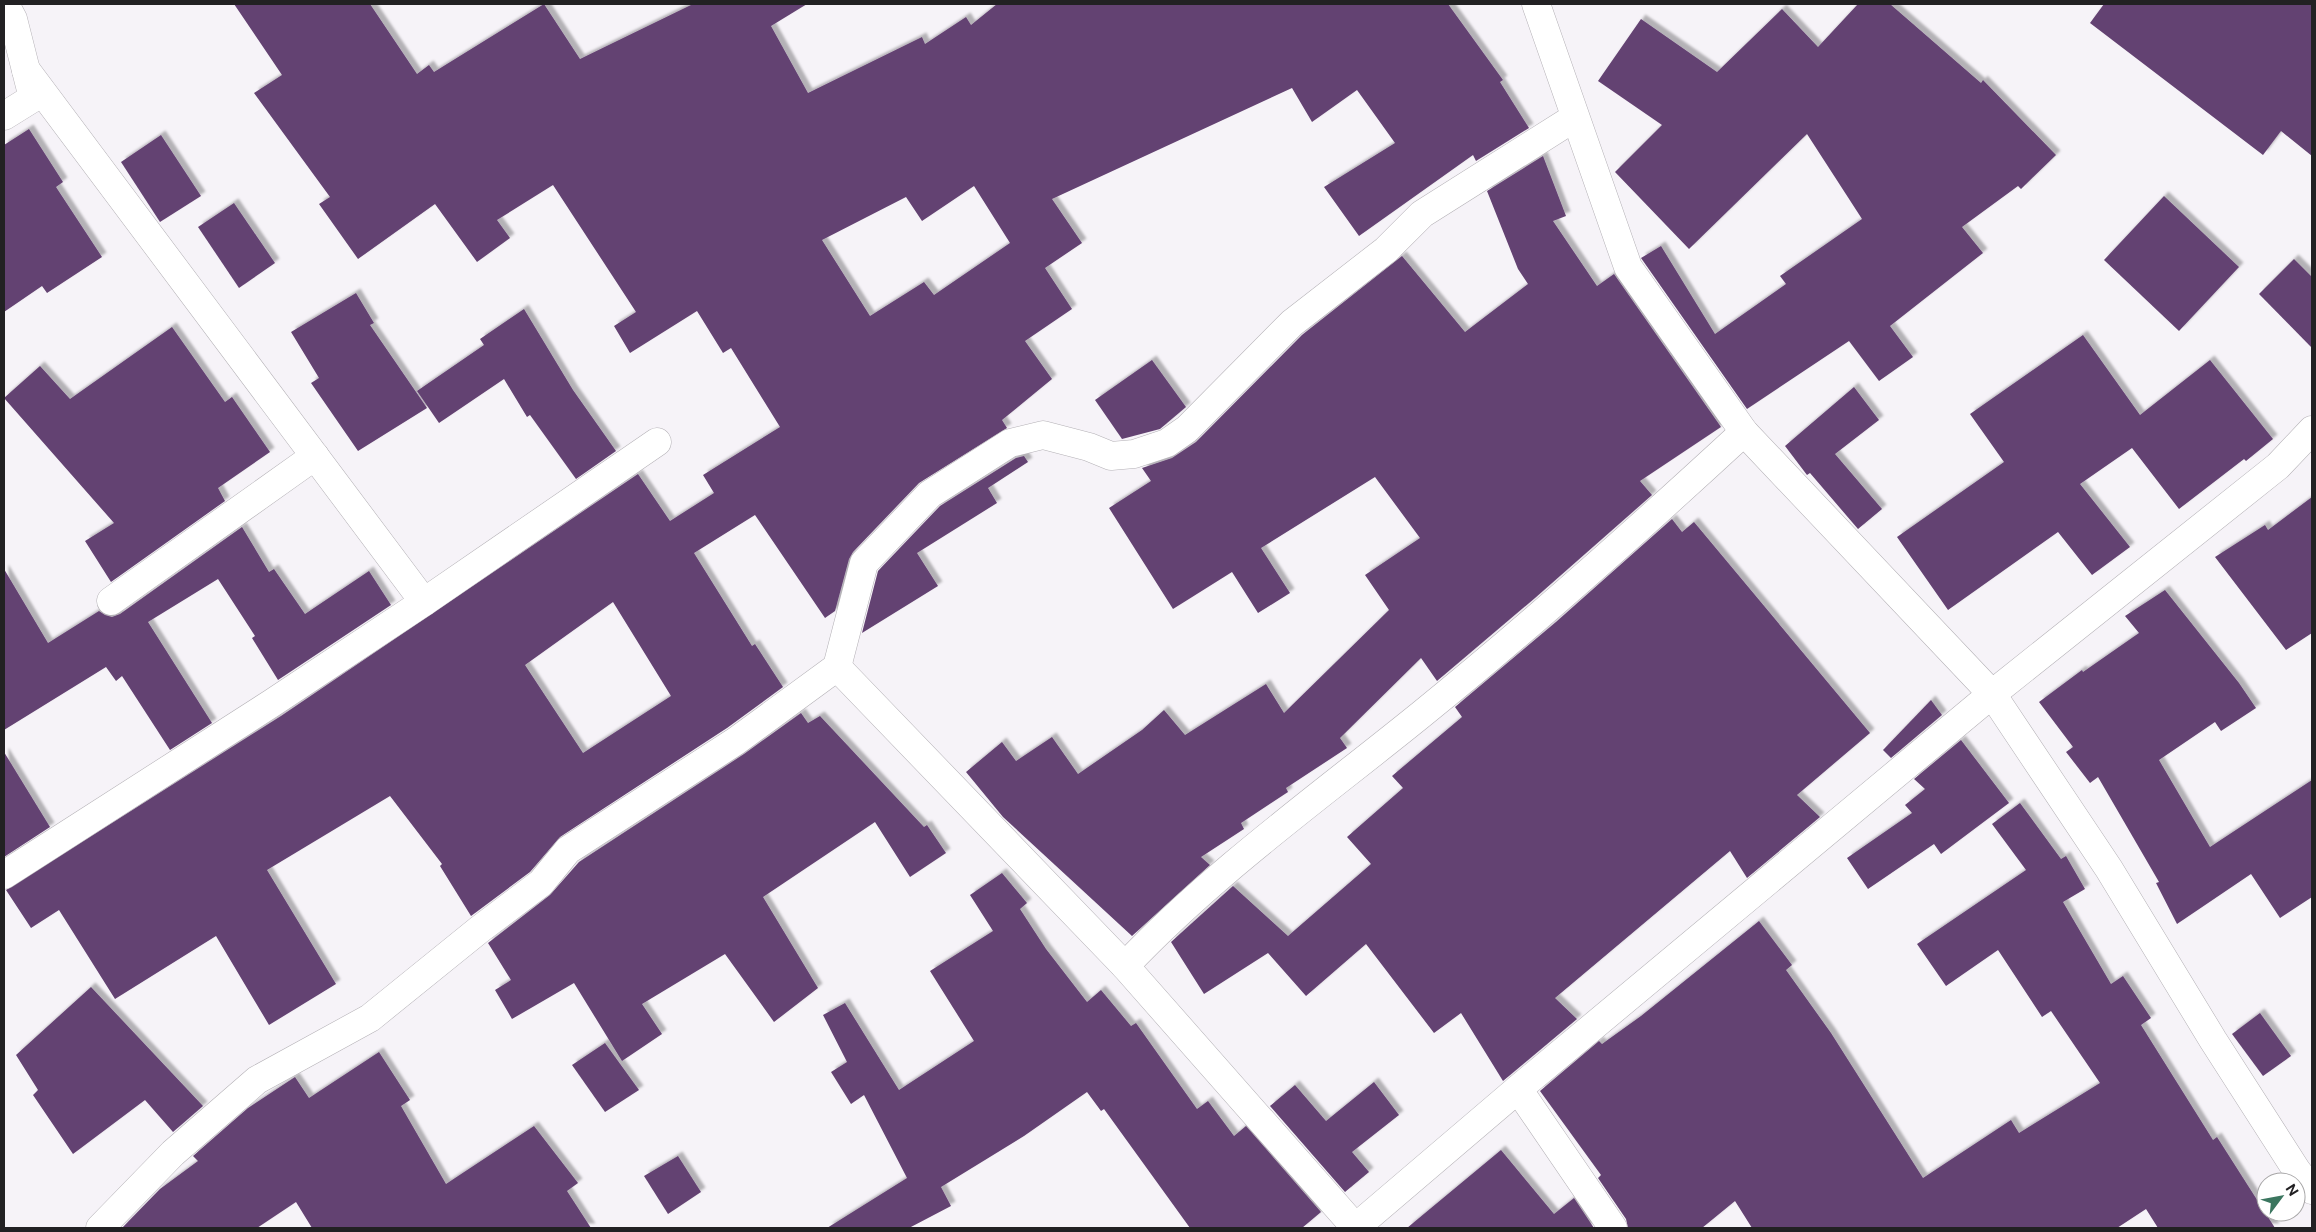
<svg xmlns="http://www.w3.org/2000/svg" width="2316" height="1232" font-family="'Public Sans',sans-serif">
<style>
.building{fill:#644272;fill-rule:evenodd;filter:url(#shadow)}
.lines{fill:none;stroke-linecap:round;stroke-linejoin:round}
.street-casing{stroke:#b4b1b6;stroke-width:29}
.street{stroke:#fff;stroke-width:28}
</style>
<defs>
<filter id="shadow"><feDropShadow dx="4.5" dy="-4.5" stdDeviation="1" flood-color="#0004"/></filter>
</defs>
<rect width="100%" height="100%" fill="#f6f3f8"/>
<g class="building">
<path d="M234,4H370L417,74L429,65L434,72L544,4L580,59L693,4H807L771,26L808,93L922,37L925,44L966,17L971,25L997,4H1448L1503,80L1500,82L1529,128L1476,161L1473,155L1359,236L1324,187L1395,143L1357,90L1312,122L1292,88L1052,199L1082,243L1045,268L1072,309L1025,341L1052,379L1002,420L1007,428L919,483L853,552L849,559L835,611L825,618L755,515L694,553L752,646L755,644L783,687L727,728L560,837L530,872L471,916L440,866L442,864L390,796L267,870L336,984L269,1025L216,936L115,999L59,910L31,928L6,890L281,716L638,474L670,521L714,493L703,475L780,427L731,348L723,353L697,311L630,353L614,326L636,312L553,185L497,220L510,238L477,262L435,204L358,259L319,204L330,197L254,93L282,75ZM974,186L1010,243L934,295L924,282L870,316L822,240L906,197L922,221ZM613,602L671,696L583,753L525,665Z"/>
<polygon points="1858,4 1890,4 1981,83 1983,80 2056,155 2021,189 2018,186 1962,227 1983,253 1890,326 1913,357 1879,381 1849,341 1747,409 1641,258 1661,246 1715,334 1786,284 1780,276 1862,219 1807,134 1689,249 1615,172 1662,125 1598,81 1641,19 1717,72 1782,9 1818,47"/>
<polygon points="2104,4 2312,4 2312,156 2281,131 2263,155 2090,23"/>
<polygon points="29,129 63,182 56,187 102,257 47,293 42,286 4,312 4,145"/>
<polygon points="161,135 201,196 160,222 121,162"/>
<polygon points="1543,156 1566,216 1553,221 1597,286 1614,274 1721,427 1640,481 1652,495 1535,598 1437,681 1421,658 1340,738 1347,748 1286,788 1288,792 1241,823 1244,829 1201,857 1210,865 1132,936 1003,817 966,772 1002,742 1016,761 1052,737 1078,774 1142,730 1164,710 1185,735 1266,684 1284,713 1389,610 1365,575 1420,538 1375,477 1261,548 1290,593 1258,613 1232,572 1173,609 1109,508 1151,481 1142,468 1172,458 1196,442 1302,335 1402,256 1465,332 1528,284 1518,269 1487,191"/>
<polygon points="2164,196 2239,267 2179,331 2104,260"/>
<polygon points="234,203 275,263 239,288 198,227"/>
<polygon points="2294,259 2312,277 2312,348 2259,294"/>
<polygon points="356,293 374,323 370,325 427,408 358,451 311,383 319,378 291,332"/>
<polygon points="524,309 573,390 616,451 576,479 530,415 527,417 504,379 439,423 417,391 484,345 480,339"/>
<polygon points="172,327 225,402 232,397 270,452 218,488 225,501 111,582 85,541 114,523 4,398 40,366 70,399"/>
<polygon points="2083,335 2140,415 2210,360 2273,439 2246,461 2244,459 2179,509 2132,448 2080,484 2130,547 2092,575 2058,532 1948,610 1897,537 2004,462 1970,414"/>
<polygon points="1152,360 1186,407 1160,429 1122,439 1095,400"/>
<polygon points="1854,387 1879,420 1835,454 1882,509 1858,529 1810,473 1807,475 1785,446"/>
<polygon points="1024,456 1028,462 988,488 997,503 917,553 938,586 862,633 878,571 940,506 1016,458"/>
<polygon points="2312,497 2312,633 2286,650 2215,557 2265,525 2268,530"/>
<polygon points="1672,519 1682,532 1694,522 1870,733 1797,795 1820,817 1747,878 1730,851 1555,998 1577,1019 1503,1081 1461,1013 1434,1033 1366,944 1306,996 1268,953 1204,994 1171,942 1233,886 1288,936 1371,864 1347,837 1403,788 1392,776 1462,717 1455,707 1556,622"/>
<polygon points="242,527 269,572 274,569 305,614 369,571 391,605 278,680 252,638 255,636 218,579 148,622 212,723 170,750 122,676 116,681 106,667 4,730 4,569 48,643 99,611 105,615 112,617 120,614"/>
<polygon points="2165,590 2239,683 2256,708 2221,731 2215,722 2159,760 2210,847 2312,780 2312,897 2280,918 2251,874 2177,924 2156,883 2159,882 2098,777 2090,783 2066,752 2073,747 2039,702 2082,670 2083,672 2139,633 2125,616"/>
<polygon points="1931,700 1942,715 1891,758 1883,750"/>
<polygon points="801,713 808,723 820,716 924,827 927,825 946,853 910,877 875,822 763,897 818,988 774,1022 725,954 642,1004 662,1034 622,1061 574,983 512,1019 495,990 511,980 488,943 550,895 579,862 744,754"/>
<polygon points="1961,740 2009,803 1941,854 1934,844 1868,889 1847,858 1912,813 1905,805 1925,789 1914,779"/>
<polygon points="4,752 50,827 4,857"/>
<polygon points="2020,803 2061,859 2066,856 2085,889 2063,902 2111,984 2123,976 2151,1018 2141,1025 2213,1140 2217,1137 2275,1228 2158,1228 2146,1209 2117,1228 1752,1228 1735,1201 1702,1228 1628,1228 1626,1219 1598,1178 1601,1175 1540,1091 1599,1041 1602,1044 1641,1016 1759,921 1792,965 1786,970 1831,1033 1923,1178 2011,1120 2019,1133 2100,1083 2051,1011 2042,1017 1998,950 1946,986 1917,944 2026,870 1992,824"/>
<polygon points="1002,873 1027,903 1020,909 1046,949 1087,1002 1101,990 1131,1026 1136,1023 1197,1109 1208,1101 1234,1136 1246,1126 1321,1212 1302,1228 1190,1228 1104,1109 1101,1111 1087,1092 1024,1136 941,1187 951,1206 909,1228 827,1228 907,1178 864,1095 851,1104 831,1072 847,1062 823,1015 845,1003 899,1090 974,1041 930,971 993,931 970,895"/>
<polygon points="91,987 203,1106 173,1132 145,1100 73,1154 33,1095 38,1090 16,1055"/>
<polygon points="2260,1013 2291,1056 2263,1076 2232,1034"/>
<polygon points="605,1043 639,1090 605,1112 572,1065"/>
<polygon points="379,1052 410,1100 401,1106 446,1184 534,1126 578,1183 567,1191 591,1228 312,1228 296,1202 257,1228 122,1228 160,1189 198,1161 193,1156 248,1108 295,1077 309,1098"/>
<polygon points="1374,1082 1399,1115 1352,1152 1369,1172 1345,1192 1270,1106 1295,1085 1326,1121"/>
<polygon points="1501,1150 1554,1214 1574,1198 1594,1228 1407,1228"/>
<polygon points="678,1156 701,1192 668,1214 644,1176"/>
</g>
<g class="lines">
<g class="street-casing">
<g id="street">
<polyline points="1536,4 1628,267 1744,432 1992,694 2109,869 2213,1040 2297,1171 2312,1190"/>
<polyline points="26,70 424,602"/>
<polyline points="4,116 33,98 13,19 5,4"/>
<polyline points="111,601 315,456"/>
<polyline points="837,667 1125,966 1355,1227"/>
<polyline points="4,875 272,703 424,602 657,442"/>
<path d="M1125,966C1215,871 1322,795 1423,713C1533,624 1640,528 1744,432"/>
<polyline points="1518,1089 1613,1228"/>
<polyline points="100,1228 173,1153 257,1080 370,1018 480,929 541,883 568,850 736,741 837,667 864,563 930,494 1010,443 1043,435 1089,447 1111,456 1134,454 1167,443 1187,429 1292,323 1386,250 1422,214 1574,118"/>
<polyline points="1355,1228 1518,1089 1992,694 2278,466 2312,430"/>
</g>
</g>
<use href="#street" class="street"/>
</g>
<rect width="2316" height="1232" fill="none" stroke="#222123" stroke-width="10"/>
<g transform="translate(2281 1197) rotate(58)"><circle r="24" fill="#ffffff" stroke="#a7a6a7"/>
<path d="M0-4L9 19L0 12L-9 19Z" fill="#3b765f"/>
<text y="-8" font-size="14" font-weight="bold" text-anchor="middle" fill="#222123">N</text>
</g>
</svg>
